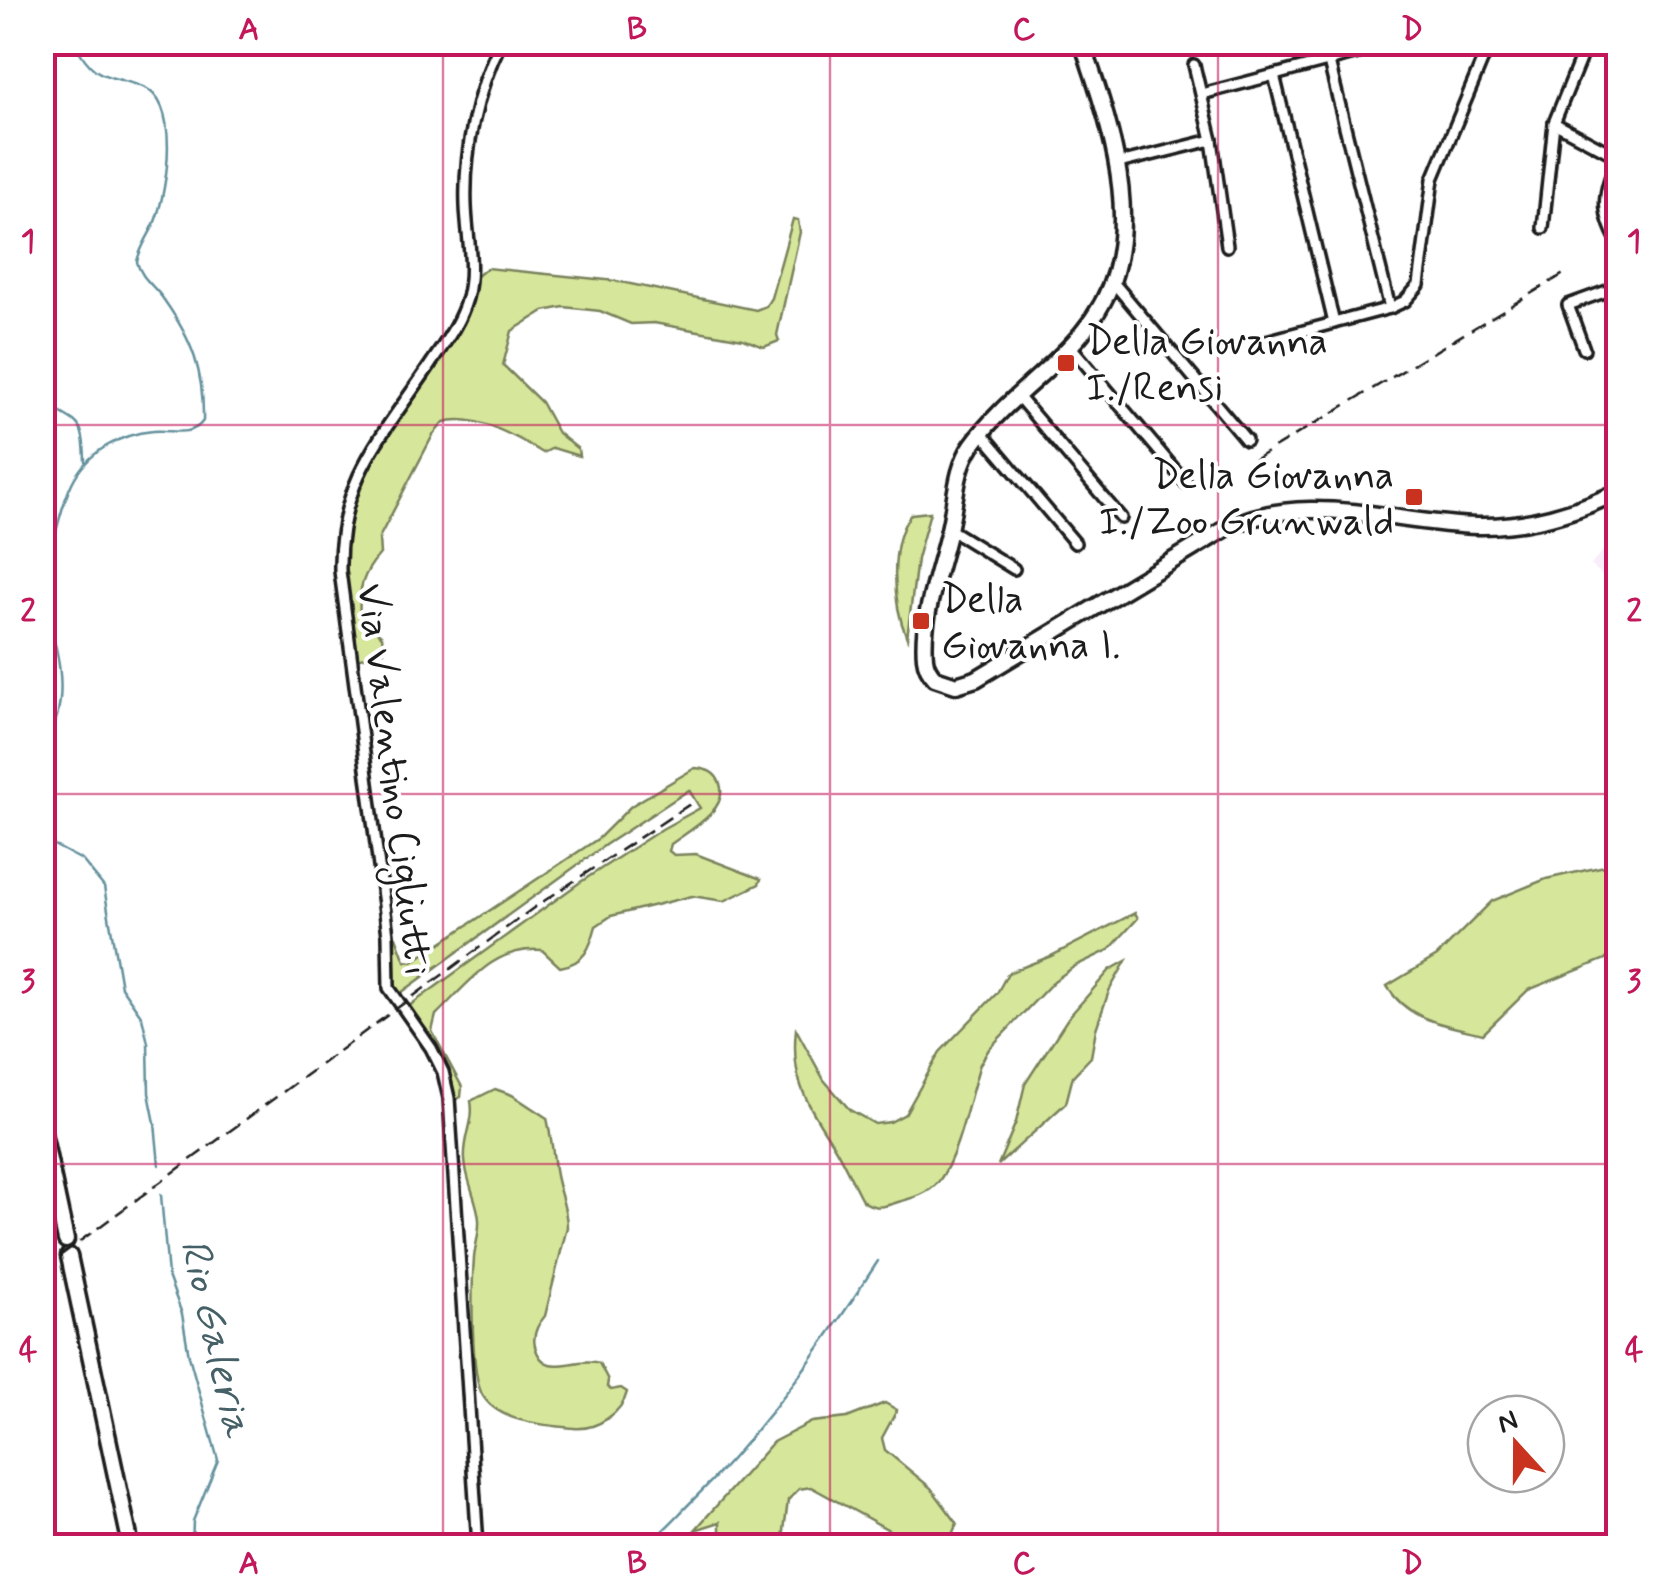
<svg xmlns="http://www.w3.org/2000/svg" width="1661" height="1589" font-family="Mynerve,sans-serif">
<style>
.built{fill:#f9edf9}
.green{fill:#d6e79b;stroke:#79825c;stroke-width:2.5}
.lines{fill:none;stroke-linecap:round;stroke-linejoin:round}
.stream{stroke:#63909c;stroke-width:2.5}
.street-casing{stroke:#1c1c1c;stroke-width:16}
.secondary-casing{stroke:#1c1c1c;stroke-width:21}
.street{stroke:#fff;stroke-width:9}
.secondary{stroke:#fff;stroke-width:14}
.rail{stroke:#1c1c1c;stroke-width:2.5;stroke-dasharray:15 8;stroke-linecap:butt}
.grid{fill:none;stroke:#c2185b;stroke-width:2.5;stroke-opacity:0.55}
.poi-dot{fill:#c8321e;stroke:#fff;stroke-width:4}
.labels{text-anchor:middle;stroke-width:8;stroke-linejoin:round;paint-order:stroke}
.poi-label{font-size:40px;fill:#1c1c1c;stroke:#fff;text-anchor:start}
.street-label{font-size:40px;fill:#1c1c1c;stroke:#fff}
.water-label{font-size:42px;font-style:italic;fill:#456067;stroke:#fff}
.neatline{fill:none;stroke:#c2185b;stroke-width:4}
.grid-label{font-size:32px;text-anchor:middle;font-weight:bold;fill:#c2185b}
</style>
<rect width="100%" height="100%" fill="#fff"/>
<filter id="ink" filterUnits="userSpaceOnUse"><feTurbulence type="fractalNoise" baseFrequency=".01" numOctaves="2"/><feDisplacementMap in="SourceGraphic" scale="20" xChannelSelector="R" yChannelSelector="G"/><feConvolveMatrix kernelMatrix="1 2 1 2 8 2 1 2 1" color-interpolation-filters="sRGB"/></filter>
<g filter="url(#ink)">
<g class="built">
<polygon points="1094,43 1094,42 1153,43 1099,56"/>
<polygon points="1618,533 1618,590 1591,565"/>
</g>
<g class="green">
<path d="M793,219L798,220L800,232L777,335L779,341L764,347L743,339L654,323L631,324L600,311L564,307L544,311L512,331L503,365L541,402L558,433L578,449L579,456L553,448L543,453C517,437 475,413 444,422L433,435L379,538L380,554C362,574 358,590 360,617L382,636L384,651L354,660C347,605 335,544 354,490C382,413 466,360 476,277L487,268L616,281L756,310L766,306L771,298Z"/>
<path d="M930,512L917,559L907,638C893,605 888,544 911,514Z"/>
<path d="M695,768C707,769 716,772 720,784C729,810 688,831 671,844L669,851L674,855L696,854L761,879L759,884L724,901L692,896L611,916L596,926C590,948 585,963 560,967L542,950C493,946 468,984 436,1015L432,1031L462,1087L461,1097L455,1100C446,1065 431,1035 405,1009L579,883L662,829L700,808L689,790L605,845L398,995L390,974L393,937H396L405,961L412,962L599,838L631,806Z"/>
<path d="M1618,863V954L1528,990L1483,1034C1445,1025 1408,1021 1387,986L1437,956L1492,901L1546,879Z"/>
<path d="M1135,913L1138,918L1109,950L1075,966L1054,981L989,1049L980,1064C970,1095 958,1156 939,1181C929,1194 913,1198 898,1202C884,1207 874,1210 862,1200C851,1180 842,1157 829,1138C804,1100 791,1075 796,1029L824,1080L850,1110L875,1124L890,1122L905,1114L940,1052L997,993L1008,973L1051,956Z"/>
<polygon points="1126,961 1109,991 1096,1029 1091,1057 1073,1076 1066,1103 998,1165 1016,1122 1025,1084 1068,1018 1110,970"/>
<path d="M495,1089L512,1095L547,1118C551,1136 553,1151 555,1169C557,1189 567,1206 567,1227L545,1316C538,1324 532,1334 535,1346C544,1381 576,1355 599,1363L608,1380L607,1387L611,1390L621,1388L627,1392C622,1413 597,1430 574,1428C545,1425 500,1423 483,1396C470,1376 472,1284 474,1258C475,1246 480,1232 479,1220C478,1201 466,1181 465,1160C463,1138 475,1122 471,1101Z"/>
<polygon points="885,1403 897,1410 882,1438 885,1450 931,1488 957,1523 947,1546 918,1546 811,1487 799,1489 788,1500 782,1546 720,1546 720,1522 695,1530 773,1442 812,1422 847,1418"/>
</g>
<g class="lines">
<g class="stream">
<polyline points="42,353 49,360 50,368 42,379"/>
<path d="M42,399C74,427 84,412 85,461"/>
<path d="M42,751C63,718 64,685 56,648C53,635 47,623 45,610C42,583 60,508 72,483C87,452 120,434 153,431C171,429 191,438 203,421C204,372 193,341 164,300C155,286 141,279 137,262C140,246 151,234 156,219C167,189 181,102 143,87C107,73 96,83 74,42"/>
<polyline points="42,834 46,841 82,860 104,887 121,987 142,1017 148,1043 149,1093 155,1123 159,1165"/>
<polyline points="161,1195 168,1276 182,1314 189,1356 218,1460 193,1521 192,1546"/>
<path d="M635,1546C658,1540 672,1521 689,1504C762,1432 822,1347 878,1261"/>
</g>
<g class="street-casing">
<g id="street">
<polyline points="1329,62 1390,308"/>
<polyline points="1194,65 1212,140 1227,246"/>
<polyline points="1274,75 1334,323"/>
<polyline points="1202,94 1400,42"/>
<polyline points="1554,123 1618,157"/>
<path d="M1618,156C1605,192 1598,207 1618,242"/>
<polyline points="1115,164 1212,140"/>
<polyline points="1543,228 1554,123 1587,42"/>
<polyline points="1112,281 1246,440"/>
<polyline points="1266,341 1390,308 1405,301 1419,285 1433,179 1490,42"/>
<polyline points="1072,348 1186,483"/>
<polyline points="1584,349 1568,305 1618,287"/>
<polyline points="1016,394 1121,518"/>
<polyline points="982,433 1075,543"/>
<polyline points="949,529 1014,569"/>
<path d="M478,1546L449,1098L443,1072L431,1048L389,988L388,935L340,571C338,480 383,435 430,365C444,344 460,323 467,298C475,267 467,237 466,206C464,151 476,92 501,42"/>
</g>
</g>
<g class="secondary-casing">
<g id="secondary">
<path d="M1082,42C1106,113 1136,198 1115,272C1093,350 1017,382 972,445C956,468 956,498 950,525C941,568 921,613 925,658C926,667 929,672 935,678L956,685L976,679L1225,529C1303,489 1394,524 1477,526C1526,527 1574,513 1618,492"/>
<polyline points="42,1128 66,1240"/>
<polyline points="69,1256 131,1546"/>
</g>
</g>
<use href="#street" class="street"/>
<use href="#secondary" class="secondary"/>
<g class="rail">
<polyline points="1254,460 1567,272"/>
<polyline points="42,1269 532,909 696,800"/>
</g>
</g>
</g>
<path class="grid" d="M443,42V1546M830,42V1546M1218,42V1546M42,425H1618M42,794H1618M42,1164H1618"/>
<g class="poi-dot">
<rect x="1056" y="353" width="20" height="20" rx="5"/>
<rect x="1404" y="487" width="20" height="20" rx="5"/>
<rect x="911" y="611" width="20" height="20" rx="5"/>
</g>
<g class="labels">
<g class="poi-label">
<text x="1086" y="354">Della Giovanna<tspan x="1086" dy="46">I./Rensi</tspan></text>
<text x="1394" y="488" text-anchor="end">Della Giovanna<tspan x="1394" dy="46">I./Zoo Grunwald</tspan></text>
<text x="941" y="612">Della<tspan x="941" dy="46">Giovanna I.</tspan></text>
</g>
<g class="street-label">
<text transform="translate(396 779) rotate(83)" y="14">Via Valentino Cigliutti</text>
</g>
<g class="water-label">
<text transform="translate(218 1337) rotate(77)" y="15">Rio Galeria</text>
</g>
</g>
<rect width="1661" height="1589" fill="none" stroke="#fff" stroke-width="110"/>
<g transform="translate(1516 1444) rotate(339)"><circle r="48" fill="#ffffff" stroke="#a4a4a4" stroke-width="2.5"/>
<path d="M0-8L18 38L0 25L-18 38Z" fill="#c8321e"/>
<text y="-15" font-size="28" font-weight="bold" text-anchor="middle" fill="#1c1c1c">N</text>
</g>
<rect x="55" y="55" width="1551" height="1479" class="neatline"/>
<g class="grid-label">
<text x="249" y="39">A</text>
<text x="637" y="39">B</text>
<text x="1024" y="39">C</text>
<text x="1412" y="39">D</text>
<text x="28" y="251">1</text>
<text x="1634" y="251">1</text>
<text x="28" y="621">2</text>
<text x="1634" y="621">2</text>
<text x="28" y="991">3</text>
<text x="1634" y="991">3</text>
<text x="28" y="1360">4</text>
<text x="1634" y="1360">4</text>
<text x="249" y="1573">A</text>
<text x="637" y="1573">B</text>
<text x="1024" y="1573">C</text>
<text x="1412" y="1573">D</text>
</g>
</svg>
